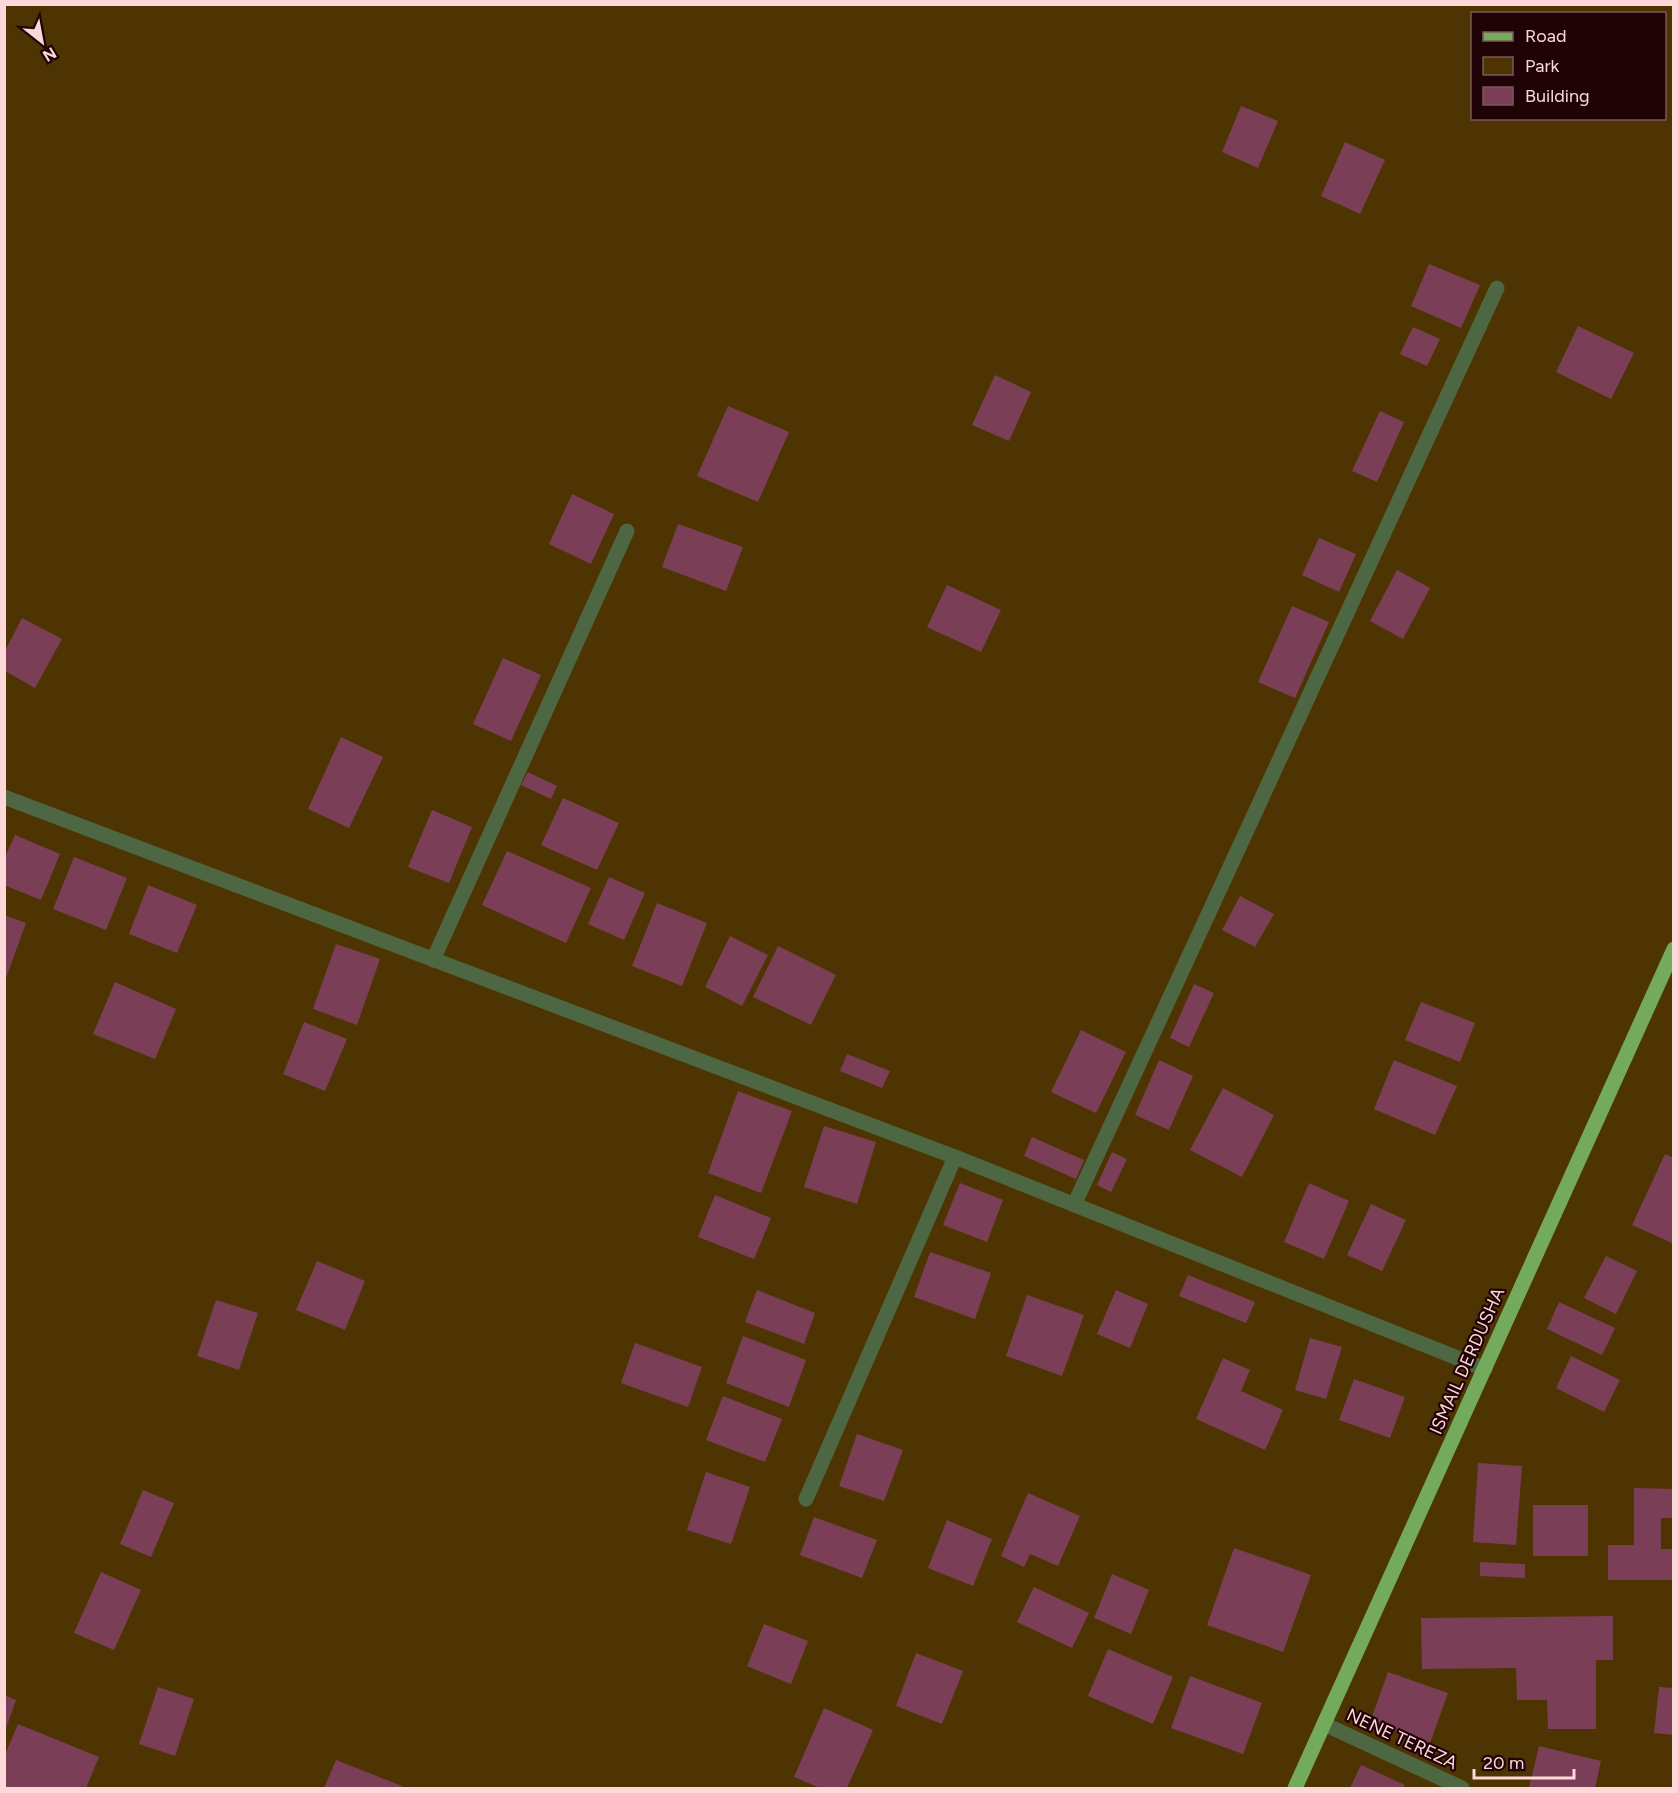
<svg xmlns="http://www.w3.org/2000/svg" width="1678" height="1793" font-family="Figtree,sans-serif">
<style>
.green{fill:#4e3403;fill-rule:evenodd}
.building{fill:#7a3f56}
.lines{fill:none;stroke-linecap:round;stroke-linejoin:round}
.minor{stroke:#4d6742;stroke-width:15}
.major{stroke:#74aa5b;stroke-width:15}
.labels{text-anchor:middle;stroke-width:4.5;stroke-linejoin:round;paint-order:stroke}
.street-label{font-size:18px;fill:#fed7d8;stroke:#200306}
</style>
<rect width="100%" height="100%" fill="#4c0011"/>
<path class="green" d="M5,5H1673V1788H5ZM1472,14H1664V118H1472Z"/>
<g class="building">
<polygon points="1241,106 1278,121 1258,168 1222,152"/>
<polygon points="1345,142 1385,160 1360,214 1321,196"/>
<polygon points="1429,264 1480,285 1461,328 1411,306"/>
<polygon points="1578,326 1634,353 1611,399 1556,372"/>
<polygon points="1413,327 1440,339 1427,366 1400,354"/>
<polygon points="995,375 1031,392 1009,441 972,425"/>
<polygon points="728,406 789,432 758,502 697,476"/>
<polygon points="1380,411 1404,422 1377,482 1352,471"/>
<polygon points="572,494 614,514 591,564 549,544"/>
<polygon points="678,524 743,547 726,591 662,567"/>
<polygon points="1319,538 1356,554 1339,592 1302,575"/>
<polygon points="1397,570 1430,588 1403,639 1370,621"/>
<polygon points="947,585 1001,610 981,652 927,627"/>
<polygon points="1292,606 1329,622 1295,698 1258,682"/>
<polygon points="22,618 62,639 35,688 5,671 5,651"/>
<polygon points="503,658 541,675 511,741 473,724"/>
<polygon points="341,737 383,757 349,828 308,809"/>
<polygon points="528,772 557,786 551,799 521,785"/>
<polygon points="563,798 619,823 597,870 541,845"/>
<polygon points="432,810 472,827 449,883 408,867"/>
<polygon points="15,835 60,854 41,900 4,885 4,859"/>
<polygon points="507,851 591,888 566,943 482,905"/>
<polygon points="74,857 127,878 106,930 53,909"/>
<polygon points="609,877 645,893 624,940 588,924"/>
<polygon points="148,885 197,905 177,953 129,934"/>
<polygon points="1240,896 1274,914 1255,947 1222,930"/>
<polygon points="657,903 707,923 682,986 632,966"/>
<polygon points="4,915 26,923 6,978 4,978"/>
<polygon points="730,936 768,955 742,1006 705,987"/>
<polygon points="336,944 380,959 357,1025 313,1009"/>
<polygon points="778,946 836,975 811,1025 753,997"/>
<polygon points="115,982 176,1009 155,1059 93,1034"/>
<polygon points="1194,984 1214,993 1189,1047 1170,1038"/>
<polygon points="1421,1002 1475,1023 1460,1062 1405,1040"/>
<polygon points="304,1022 347,1039 325,1091 283,1074"/>
<polygon points="1081,1030 1126,1052 1096,1113 1051,1092"/>
<polygon points="847,1054 890,1071 882,1088 840,1071"/>
<polygon points="1159,1060 1193,1076 1169,1130 1135,1115"/>
<polygon points="1394,1060 1457,1086 1435,1135 1374,1109"/>
<polygon points="1223,1088 1274,1115 1242,1177 1190,1150"/>
<polygon points="738,1091 792,1111 761,1193 708,1173"/>
<polygon points="824,1126 876,1142 857,1204 804,1187"/>
<polygon points="1032,1137 1084,1160 1076,1179 1024,1156"/>
<polygon points="1112,1152 1127,1159 1111,1192 1097,1185"/>
<polygon points="1665,1154 1674,1158 1674,1244 1632,1225"/>
<polygon points="960,1183 1003,1200 987,1242 943,1225"/>
<polygon points="1309,1183 1349,1201 1324,1259 1284,1242"/>
<polygon points="715,1195 771,1218 754,1259 698,1237"/>
<polygon points="1371,1204 1406,1220 1382,1271 1347,1255"/>
<polygon points="930,1252 991,1273 975,1319 914,1297"/>
<polygon points="1606,1256 1637,1271 1616,1314 1584,1298"/>
<polygon points="317,1261 365,1281 345,1330 296,1310"/>
<polygon points="1188,1275 1255,1302 1246,1323 1179,1296"/>
<polygon points="757,1290 815,1313 804,1344 745,1322"/>
<polygon points="1116,1290 1148,1304 1130,1348 1097,1334"/>
<polygon points="1027,1295 1084,1315 1062,1376 1006,1356"/>
<polygon points="216,1300 258,1313 239,1370 197,1356"/>
<polygon points="1559,1302 1615,1328 1602,1355 1547,1329"/>
<polygon points="743,1336 806,1360 789,1407 726,1383"/>
<polygon points="1310,1338 1342,1347 1326,1399 1295,1390"/>
<polygon points="635,1343 702,1367 688,1407 621,1383"/>
<polygon points="1571,1356 1620,1380 1604,1412 1556,1388"/>
<polygon points="1223,1358 1250,1370 1241,1391 1283,1410 1265,1450 1196,1419"/>
<polygon points="1354,1379 1405,1397 1390,1438 1339,1420"/>
<polygon points="723,1396 782,1419 765,1462 706,1440"/>
<polygon points="857,1434 903,1450 884,1501 839,1486"/>
<polygon points="1478,1463 1522,1466 1516,1545 1473,1542"/>
<polygon points="706,1472 750,1487 731,1544 687,1530"/>
<polygon points="1634,1488 1674,1489 1674,1518 1661,1518 1661,1549 1674,1549 1674,1580 1608,1580 1608,1545 1634,1545"/>
<polygon points="143,1490 174,1503 151,1557 120,1544"/>
<polygon points="1028,1493 1080,1516 1058,1566 1030,1554 1024,1567 1001,1556"/>
<rect x="1533" y="1505" width="55" height="51"/>
<polygon points="814,1517 877,1540 862,1578 800,1555"/>
<polygon points="947,1520 992,1539 973,1586 928,1568"/>
<polygon points="1234,1548 1311,1575 1283,1652 1207,1625"/>
<polygon points="1480,1562 1525,1564 1525,1578 1480,1576"/>
<polygon points="101,1572 141,1590 114,1650 74,1633"/>
<polygon points="1112,1574 1149,1590 1131,1634 1094,1618"/>
<polygon points="1034,1587 1089,1613 1072,1648 1017,1622"/>
<polygon points="1613,1616 1613,1660 1596,1660 1596,1729 1548,1729 1547,1700 1517,1700 1516,1668 1422,1669 1421,1618"/>
<polygon points="764,1624 808,1641 791,1684 747,1666"/>
<polygon points="1108,1649 1173,1677 1153,1724 1088,1696"/>
<polygon points="916,1653 963,1671 942,1724 896,1706"/>
<polygon points="1388,1672 1448,1693 1430,1743 1370,1722"/>
<polygon points="1190,1676 1262,1703 1243,1754 1171,1728"/>
<polygon points="158,1687 194,1699 175,1756 139,1744"/>
<polygon points="1659,1687 1674,1688 1674,1735 1654,1733"/>
<polygon points="4,1695 16,1700 5,1731 4,1731"/>
<polygon points="824,1708 873,1730 847,1788 820,1788 794,1777"/>
<polygon points="18,1724 99,1757 86,1788 4,1788 4,1757"/>
<polygon points="1539,1746 1601,1761 1595,1788 1529,1788"/>
<polygon points="336,1760 402,1786 400,1788 324,1788"/>
<polygon points="1361,1765 1405,1785 1403,1788 1350,1788"/>
</g>
<g class="lines">
<g class="minor">
<polyline points="4,797 955,1157 1485,1369"/>
<polyline points="433,960 627,531"/>
<polyline points="1074,1205 1497,288"/>
<polyline points="806,1499 955,1157"/>
<polyline points="1324,1724 1462,1788"/>
</g>
<polyline class="major" points="1295,1788 1674,949"/>
</g>
<g class="labels">
<g class="street-label">
<text transform="translate(1467 1361) rotate(-66)" y="6">ISMAIL DERDUSHA</text>
<text transform="translate(1402 1739) rotate(25)" y="6">NENE TEREZA</text>
</g>
</g>
<rect width="1678" height="1793" fill="none" stroke="#fed7d8" stroke-width="12"/>
<rect x="1471" y="12" width="195" height="108" fill="#200306" stroke="#79585a" stroke-width="1.5"/>
<rect x="1483" y="32" width="30" height="9" fill="#74aa5b" stroke="#79585a" stroke-width="1.5"/>
<text x="1525" y="42" font-size="18" fill="#fed7d8">Road</text>
<rect x="1483" y="57" width="30" height="18" fill="#4e3403" stroke="#79585a" stroke-width="1.5"/>
<text x="1525" y="72" font-size="18" fill="#fed7d8">Park</text>
<rect x="1483" y="87" width="30" height="18" fill="#7a3f56" stroke="#79585a" stroke-width="1.5"/>
<text x="1525" y="102" font-size="18" fill="#fed7d8">Building</text>
<g transform="translate(42 42) rotate(149)" stroke="#200306" stroke-width="4.5" paint-order="stroke">
<path d="M0-4.5L10 22L0 15L-10 22Z" fill="#fed7d8"/>
<text y="-9" font-size="16" font-weight="bold" text-anchor="middle" fill="#fed7d8">N</text>
</g>
<path d="M1474 1769v9h100v-9" fill="none" stroke="#fed7d8" stroke-width="3"/>
<text x="1483" y="1769" font-size="18" fill="#fed7d8" stroke="#200306" stroke-width="4.5" paint-order="stroke">20 m</text>
</svg>
